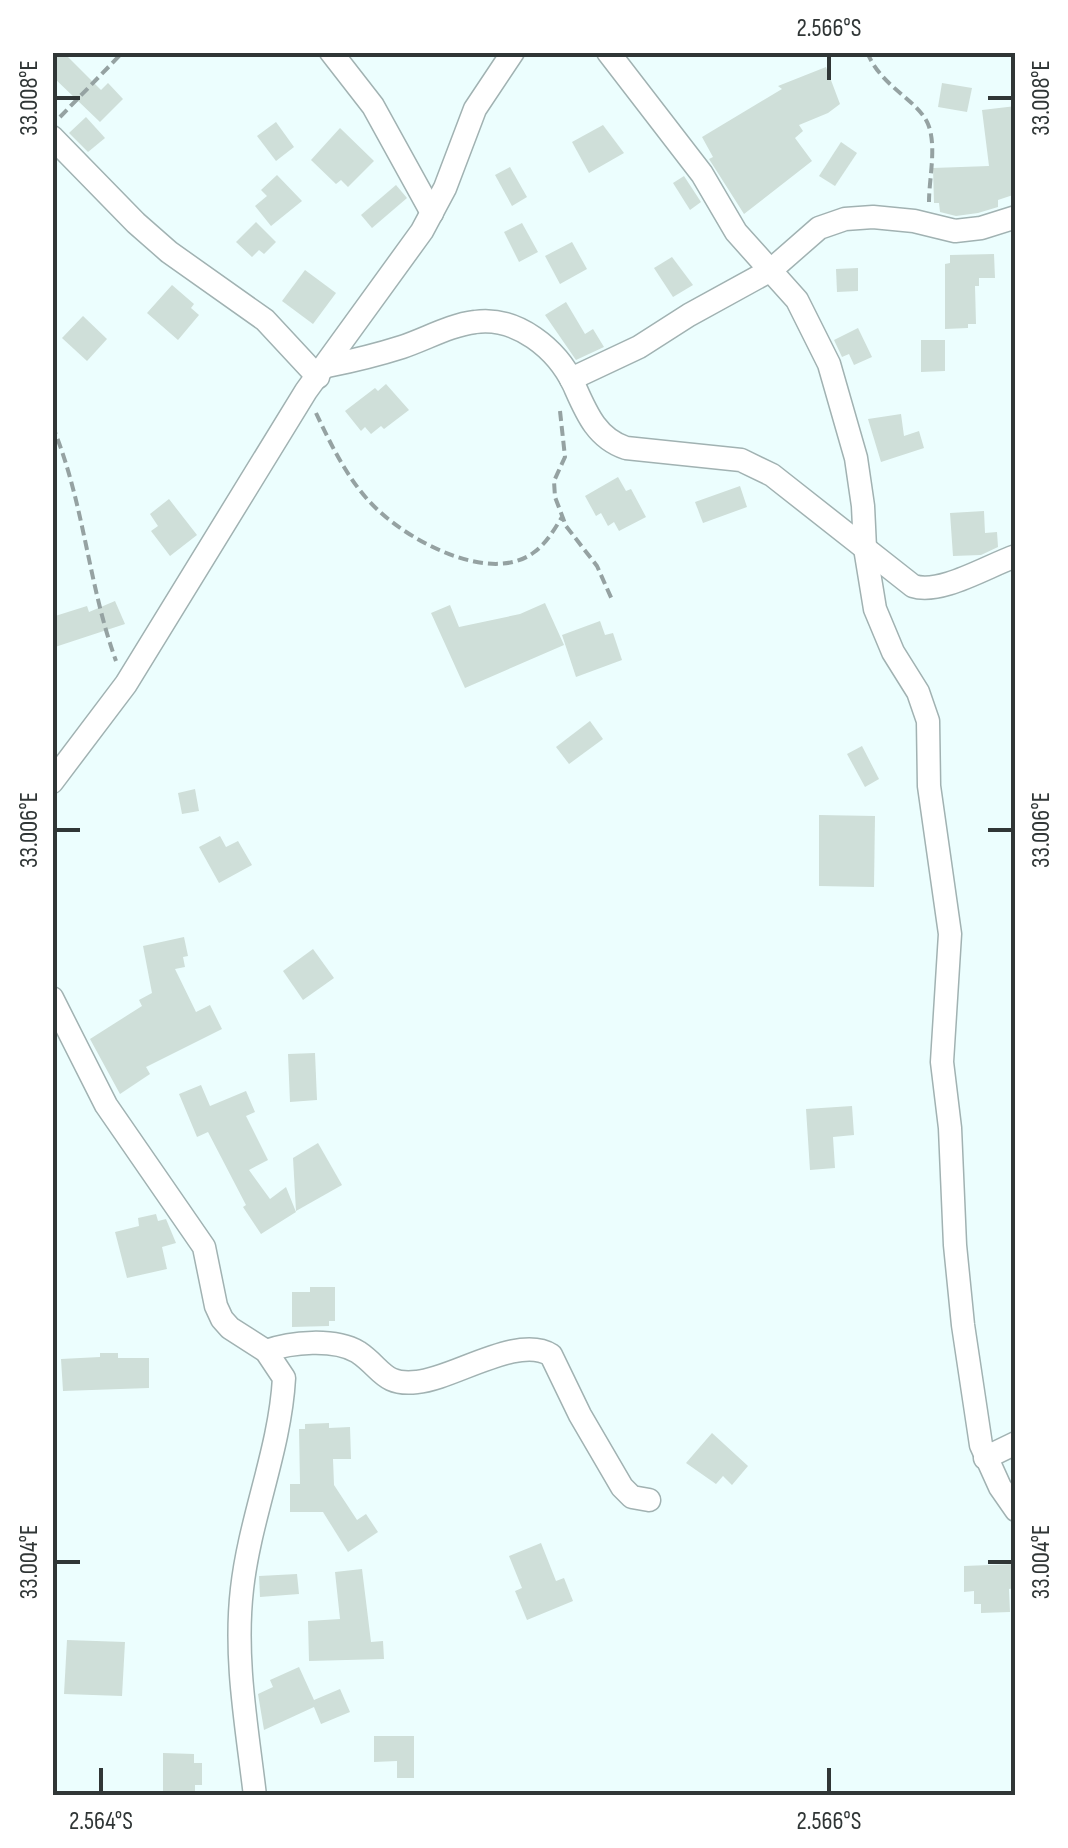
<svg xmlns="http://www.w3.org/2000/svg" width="1068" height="1848" font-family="'Sofia Sans Condensed',sans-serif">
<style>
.building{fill:#cfdfd9}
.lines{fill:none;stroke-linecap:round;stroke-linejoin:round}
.minor-casing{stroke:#a1b2b2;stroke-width:25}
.path{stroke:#95a2a2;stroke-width:4;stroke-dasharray:10 5;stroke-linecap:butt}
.minor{stroke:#fff;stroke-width:22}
.ticks{fill:none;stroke:#303636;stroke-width:4}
.neatline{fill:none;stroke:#303636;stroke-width:4}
.ticks-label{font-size:25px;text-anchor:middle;fill:#303636}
</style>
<rect width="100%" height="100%" fill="#ecfefe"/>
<g class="building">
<polygon points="52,52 63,52 101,90 108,83 123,99 100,122 52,76"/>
<polygon points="826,67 840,104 828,113 799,125 803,131 795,138 812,161 744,214 709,159 713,157 702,137 782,89 778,86"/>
<polygon points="942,83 972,88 967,112 938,107"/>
<polygon points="1016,106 1016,194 998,200 998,207 978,213 956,216 940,212 939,203 934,203 933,168 989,166 982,110"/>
<polygon points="86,117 105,138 88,152 69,133"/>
<polygon points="276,122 294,147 276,161 257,136"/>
<polygon points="603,125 624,153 589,173 572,142"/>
<polygon points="340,128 374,161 348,187 341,180 336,184 311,160"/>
<polygon points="841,142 857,153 835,186 819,176"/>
<polygon points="510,167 527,197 512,206 495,175"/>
<polygon points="277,175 302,201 271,226 255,206 267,196 261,190"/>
<polygon points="684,176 701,202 690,210 673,183"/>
<polygon points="396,185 407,198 372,228 361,215"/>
<polygon points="256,222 276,242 264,254 259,250 252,257 236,242"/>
<polygon points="522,223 538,252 519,262 504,232"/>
<polygon points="572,242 587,269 560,284 545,256"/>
<polygon points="994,254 995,278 979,278 979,286 975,286 976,324 968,324 968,328 945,329 945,264 950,263 950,255"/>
<polygon points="672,257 693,285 673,297 654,268"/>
<polygon points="858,268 858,291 837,292 836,269"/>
<polygon points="305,270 336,293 313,324 282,301"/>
<polygon points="172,285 194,304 191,308 199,315 178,340 147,313"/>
<polygon points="566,302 585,334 593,329 604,347 576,360 545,315"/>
<polygon points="83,316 107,339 87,361 62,338"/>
<polygon points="858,328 872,357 854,365 849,354 842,357 834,340"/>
<polygon points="921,340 945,340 945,371 921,372"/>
<polygon points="386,384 409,410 384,429 381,426 371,434 365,427 361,431 345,411 375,388 378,391"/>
<polygon points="901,414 904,436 919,431 924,448 881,462 868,419"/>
<polygon points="618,477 626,491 631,489 646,517 619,531 614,522 608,526 601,513 596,516 585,496"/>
<polygon points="740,486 747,507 703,523 695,502"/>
<polygon points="169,499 197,535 170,556 151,531 158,526 150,514"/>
<polygon points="984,511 985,533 997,532 998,547 981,555 953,556 950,513"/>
<polygon points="115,601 125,624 52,648 52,617 87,606 89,612"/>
<polygon points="545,603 564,645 465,688 431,613 450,605 459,627 520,614"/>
<polygon points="600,621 605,635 613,633 622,660 576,677 562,635"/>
<polygon points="590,721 603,739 569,764 556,747"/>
<polygon points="862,746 879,779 865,787 847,754"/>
<polygon points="195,789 199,811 182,814 178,793"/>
<polygon points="819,815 875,816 874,887 819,886"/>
<polygon points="220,836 226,847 238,841 252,865 219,883 199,847"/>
<polygon points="184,937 188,956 183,957 185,967 175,969 196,1012 210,1005 222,1029 146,1067 150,1074 120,1094 90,1039 142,1006 139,1000 152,993 143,946"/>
<polygon points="313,949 334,978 303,1000 283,971"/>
<polygon points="315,1053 317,1100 290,1102 288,1054"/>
<polygon points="201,1085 210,1106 246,1091 255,1112 246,1116 268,1160 249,1170 270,1199 286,1187 296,1212 261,1234 243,1207 246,1205 208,1132 197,1137 179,1094"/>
<polygon points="852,1106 854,1135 833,1137 835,1168 810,1170 806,1109"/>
<polygon points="318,1143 342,1185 296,1211 293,1158"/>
<polygon points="156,1214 158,1221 166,1219 176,1243 162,1247 167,1269 127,1278 115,1232 139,1226 138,1218"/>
<polygon points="310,1287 335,1287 335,1321 329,1321 329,1326 292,1327 292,1292 310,1292"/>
<polygon points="100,1353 118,1353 118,1358 149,1358 149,1388 63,1391 61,1359 100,1357"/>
<polygon points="329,1423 329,1428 350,1427 351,1459 333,1459 334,1485 357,1520 366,1514 378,1532 348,1552 323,1512 290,1512 290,1484 300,1484 299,1429 305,1429 305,1424"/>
<polygon points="712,1433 748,1466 732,1485 723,1476 716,1484 686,1463"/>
<polygon points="541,1543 556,1581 564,1578 573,1601 527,1620 515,1591 522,1588 509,1556"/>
<polygon points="1015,1564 1015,1588 1009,1589 1010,1612 981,1613 981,1604 974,1604 974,1591 964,1592 964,1566"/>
<polygon points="362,1569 371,1642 383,1641 384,1659 309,1661 308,1621 340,1619 335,1572"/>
<polygon points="297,1574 299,1594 260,1597 259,1576"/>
<polygon points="67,1640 125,1642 122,1696 64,1694"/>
<polygon points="299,1667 314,1700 340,1689 350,1712 321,1724 314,1707 264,1730 258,1694 273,1687 270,1680"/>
<polygon points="374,1736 414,1736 414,1778 397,1778 397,1761 374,1762"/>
<polygon points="163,1753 194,1754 194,1763 202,1763 202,1785 195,1785 195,1794 163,1794"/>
</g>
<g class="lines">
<g class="minor-casing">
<g id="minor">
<polyline points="331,52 373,106 432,213"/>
<polyline points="608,52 702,174 736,232 797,300 829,364 856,458 863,506 865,548 875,609 893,652 918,692 928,721 929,786 950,934 942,1062 950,1128 955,1245 963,1325 981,1445 1000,1487 1016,1510"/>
<polyline points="52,137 136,223 169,252 265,320 318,377"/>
<path d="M327,366C352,361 377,355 402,347C426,339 450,325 475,322C517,316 557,349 574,385C586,412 596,438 626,448L741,460L772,475L913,586C941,595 987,566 1016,556"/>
<polyline points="571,379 639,347 689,315 771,270 819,228 845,219 873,217 914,221 955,231 981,228 1016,217"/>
<polyline points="52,782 126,684 306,391 422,231 445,188 475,109 513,52"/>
<path d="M52,998L106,1105L204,1247L216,1306L222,1319L230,1328L266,1351L284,1378C280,1450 250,1517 242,1589C234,1659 247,1727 255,1796"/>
<path d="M266,1351C291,1342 334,1338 358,1352C382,1368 383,1386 417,1382C453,1379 518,1334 551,1355L580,1415L622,1487L632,1497L649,1500"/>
<polyline points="985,1458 1016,1443"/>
</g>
</g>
<g class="path">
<polyline points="166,52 167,52"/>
<path d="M867,52C881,87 917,99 928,124C937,146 929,178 929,202"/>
<polyline points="60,117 123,52"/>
<polyline points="560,411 565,457 554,481 555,497 566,526 597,566 613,602"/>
<path d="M316,413C332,447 351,486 379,511C412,542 490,584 533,553C546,544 554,530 562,517"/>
<path d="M52,425C84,501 88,584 116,661"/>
</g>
<use href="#minor" class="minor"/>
</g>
<path class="ticks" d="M829,55V80M55,98H80M988,98H1013M55,830H80M988,830H1013M55,1562H80M988,1562H1013M101,1768V1793M829,1768V1793"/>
<rect width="1068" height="1848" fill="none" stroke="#ffffff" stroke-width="110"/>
<rect x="55" y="55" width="958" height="1738" class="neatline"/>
<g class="ticks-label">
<text x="829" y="36">2.566°S</text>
<text transform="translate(1040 98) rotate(-90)" y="9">33.008°E</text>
<text transform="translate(28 98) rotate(-90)" y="9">33.008°E</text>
<text transform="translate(1040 830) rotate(-90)" y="9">33.006°E</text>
<text transform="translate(28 830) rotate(-90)" y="9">33.006°E</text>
<text transform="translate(1040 1562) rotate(-90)" y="9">33.004°E</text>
<text transform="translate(28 1562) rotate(-90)" y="9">33.004°E</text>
<text x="101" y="1829">2.564°S</text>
<text x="829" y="1829">2.566°S</text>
</g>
</svg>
